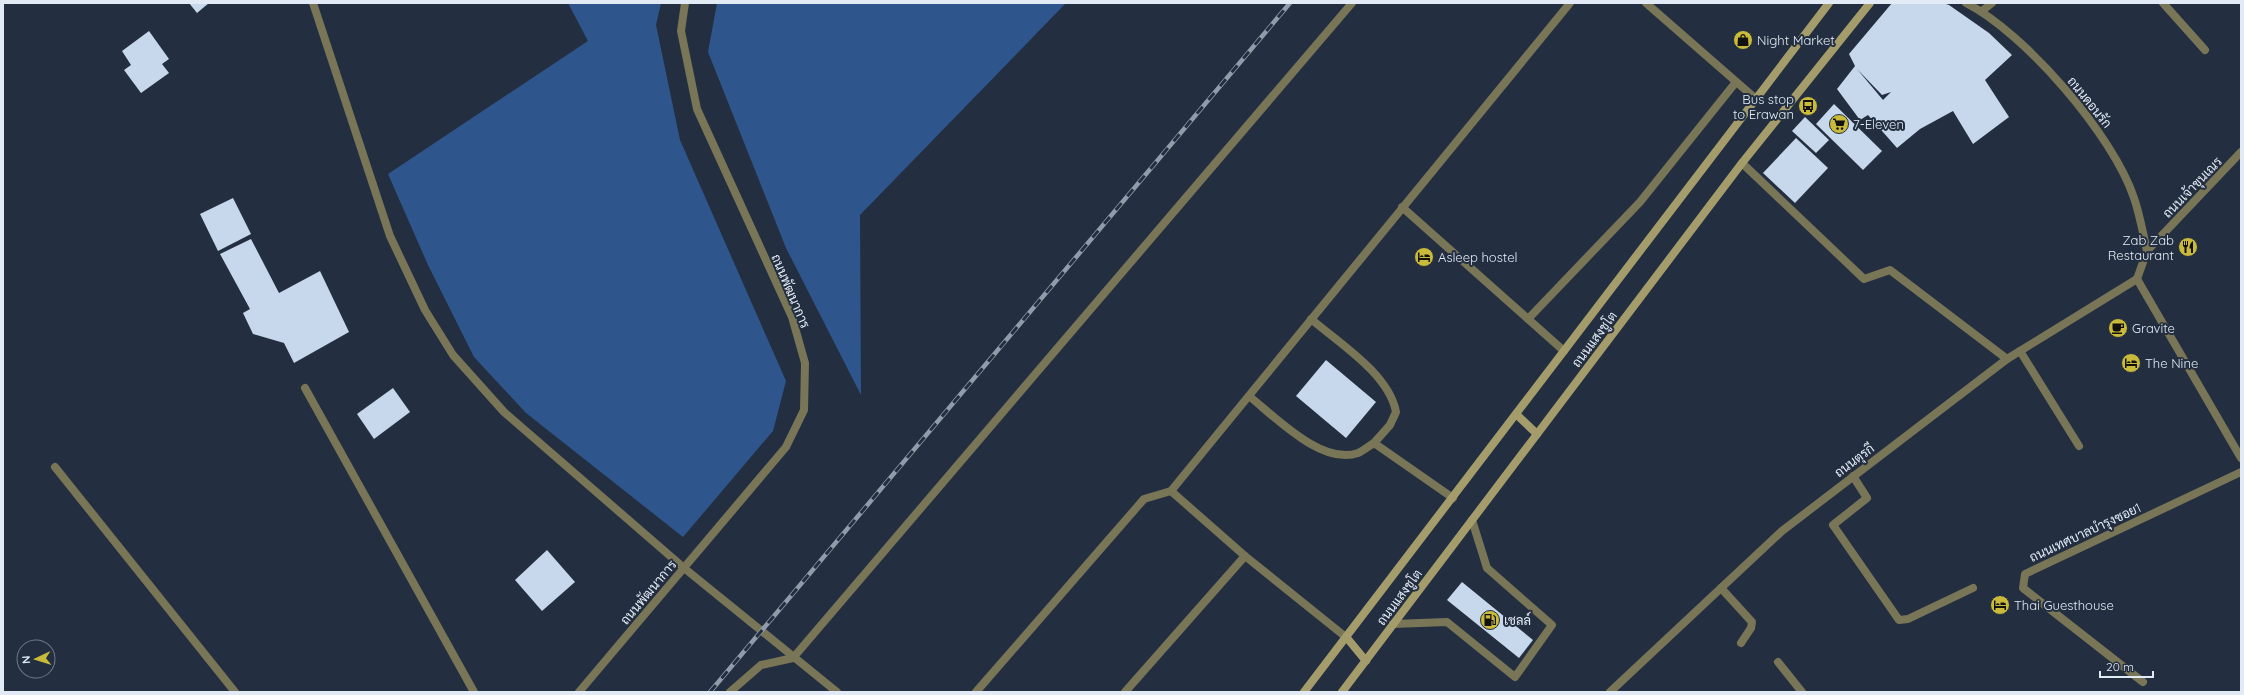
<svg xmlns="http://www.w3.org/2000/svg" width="2244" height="695" font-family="Quicksand,Sarabun,sans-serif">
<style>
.green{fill:#2e568c}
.building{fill:#c7d7ec;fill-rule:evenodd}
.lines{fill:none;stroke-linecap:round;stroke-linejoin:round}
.lane{stroke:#797557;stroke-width:8}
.street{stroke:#797557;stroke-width:8}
.secondary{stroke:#a49d6b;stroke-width:8}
.rail-casing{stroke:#919ba9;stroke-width:4.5}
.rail{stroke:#232f40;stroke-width:3;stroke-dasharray:9;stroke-linecap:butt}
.labels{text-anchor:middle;stroke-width:4;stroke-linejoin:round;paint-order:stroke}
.poi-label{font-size:13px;fill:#e2eaf5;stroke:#232f40;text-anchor:start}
.street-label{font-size:13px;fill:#e2eaf5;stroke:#232f40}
</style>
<rect width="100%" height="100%" fill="#232f40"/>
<g class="green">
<polygon points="568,3 661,3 656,25 680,140 786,381 773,431 683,537 526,413 474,357 428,265 388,174 588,41"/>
<polygon points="717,3 1066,3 860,215 861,395 786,248 708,52"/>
</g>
<g class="building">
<polygon points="189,3 209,3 197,13"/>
<path d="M1892,3H1943L1949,5L1989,33L2012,55L1985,80L2009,117L1973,144L1953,111L1920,129L1897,148L1868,115L1860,120L1837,89L1855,66L1849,54ZM1857,69L1882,95L1891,92L1883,100Z"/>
<polygon points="149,31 169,59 162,64 169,73 141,93 124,70 131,65 122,51"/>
<polygon points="1834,104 1882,151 1863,170 1816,124"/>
<polygon points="1805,117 1829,140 1816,153 1792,131"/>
<polygon points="1796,138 1828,168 1795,203 1763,173"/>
<polygon points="233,198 251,234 218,251 200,214"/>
<polygon points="251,239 279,293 320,271 349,332 294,363 284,343 253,334 243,313 250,309 220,254"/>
<polygon points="1326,360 1376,402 1346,438 1296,396"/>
<polygon points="393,388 410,412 374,439 357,414"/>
<polygon points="547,550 575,582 542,611 515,580"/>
<polygon points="1462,582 1533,640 1519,658 1447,600"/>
</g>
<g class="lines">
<g class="lane">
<polyline points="1742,163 1864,279 1890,270 2007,359"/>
<polyline points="1528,319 1640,202 1736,82"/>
<polyline points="2020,351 2079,446"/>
<polyline points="305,388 474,692"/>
<polyline points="1853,476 1867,498 1833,525 1899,620 1908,619 1973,588"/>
<polyline points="684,568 837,692"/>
<polyline points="1393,624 1447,622 1515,677 1552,625 1487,568 1472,520"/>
</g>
<g class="street">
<polyline points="313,3 390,236 425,310 453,355 504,412 684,568"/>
<polyline points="1646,3 1756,99"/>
<path d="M1966,3C2025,33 2113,135 2134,198C2140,215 2143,234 2147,251"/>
<polyline points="2163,3 2205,50"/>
<polyline points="1982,11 1992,3"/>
<polyline points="1402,207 1564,351"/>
<polyline points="2137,279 2241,458"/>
<polyline points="2137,279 2147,251 2241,152"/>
<path d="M1311,319C1339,343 1389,374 1396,412L1390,425L1374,443"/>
<path d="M1249,396C1274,416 1322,466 1358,453C1363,451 1369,446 1374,443L1453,498"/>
<polyline points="55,467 235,692"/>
<polyline points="1171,491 1245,556 1347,638"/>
<polyline points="1721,588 1752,622 1751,628 1741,643"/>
<polyline points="1778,662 1802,692"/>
<polyline points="2143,682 2023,588 2025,574 2241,472"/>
<polyline points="579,692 786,447 804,410 805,363 792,317 697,109 681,31 685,3"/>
<polyline points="730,692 761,665 793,658 1352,3"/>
<polyline points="976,692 1144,499 1171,491 1570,3"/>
<polyline points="1125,692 1245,556"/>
<polyline points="1610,692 1782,531 2007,359 2137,279"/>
</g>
<g class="secondary">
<polyline points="1516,414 1537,434"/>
<polyline points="1347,638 1366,661"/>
<polyline points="1304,692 1829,3"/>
<polyline points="1342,692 1742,163 1870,3"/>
</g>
<g class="rail-casing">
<polyline id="rail" points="710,692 1290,3"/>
</g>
<use href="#rail" class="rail"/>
</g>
<defs>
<g id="shop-disc" transform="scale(1)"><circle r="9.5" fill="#caba39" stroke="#232f40"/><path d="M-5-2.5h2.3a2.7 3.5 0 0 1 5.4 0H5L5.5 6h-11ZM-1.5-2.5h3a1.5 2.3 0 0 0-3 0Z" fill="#111"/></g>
<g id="bus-disc" transform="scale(1)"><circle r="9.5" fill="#caba39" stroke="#232f40"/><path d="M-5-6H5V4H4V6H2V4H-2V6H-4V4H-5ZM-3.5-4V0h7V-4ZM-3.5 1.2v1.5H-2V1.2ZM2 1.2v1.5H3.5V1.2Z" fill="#111"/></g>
<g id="supermarket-disc" transform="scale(1)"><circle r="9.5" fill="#caba39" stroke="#232f40"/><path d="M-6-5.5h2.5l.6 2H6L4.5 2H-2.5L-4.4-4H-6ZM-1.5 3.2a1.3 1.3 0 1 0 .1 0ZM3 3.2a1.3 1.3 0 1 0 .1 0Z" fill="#111"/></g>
<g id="restaurant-disc" transform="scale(1)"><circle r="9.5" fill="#caba39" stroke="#232f40"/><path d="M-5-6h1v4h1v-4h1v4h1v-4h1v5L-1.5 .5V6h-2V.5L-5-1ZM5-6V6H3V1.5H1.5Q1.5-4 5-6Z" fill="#111"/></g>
<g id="hotel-disc" transform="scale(1)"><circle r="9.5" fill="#caba39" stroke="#232f40"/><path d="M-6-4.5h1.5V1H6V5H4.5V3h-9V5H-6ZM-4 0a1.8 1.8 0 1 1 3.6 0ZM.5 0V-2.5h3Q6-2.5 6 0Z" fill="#111"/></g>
<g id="cafe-disc" transform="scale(1)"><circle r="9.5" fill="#caba39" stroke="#232f40"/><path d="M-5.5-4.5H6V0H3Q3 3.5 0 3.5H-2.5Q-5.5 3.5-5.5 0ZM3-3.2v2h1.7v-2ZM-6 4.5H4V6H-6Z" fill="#111"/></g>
<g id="fuel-disc" transform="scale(1)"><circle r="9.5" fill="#caba39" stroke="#232f40"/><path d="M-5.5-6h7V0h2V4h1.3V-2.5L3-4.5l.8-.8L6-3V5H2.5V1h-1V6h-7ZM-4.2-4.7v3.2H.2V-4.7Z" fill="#111"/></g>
</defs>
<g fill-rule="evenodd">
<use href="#shop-disc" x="1743" y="40"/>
<use href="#bus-disc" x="1808" y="106"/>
<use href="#supermarket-disc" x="1839" y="124"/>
<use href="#restaurant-disc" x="2188" y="247"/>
<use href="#hotel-disc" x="1424" y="257"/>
<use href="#cafe-disc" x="2118" y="328"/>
<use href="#hotel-disc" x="2131" y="363"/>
<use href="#hotel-disc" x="2000" y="605"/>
<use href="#fuel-disc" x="1490" y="620"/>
</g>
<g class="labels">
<g class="poi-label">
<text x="1757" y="45">Night Market</text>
<text x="1794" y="104" text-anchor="end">Bus stop<tspan x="1794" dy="15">to Erawan</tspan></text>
<text x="1853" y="129">7-Eleven</text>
<text x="2174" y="245" text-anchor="end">Zab Zab<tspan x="2174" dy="15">Restaurant</tspan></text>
<text x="1438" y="262">Asleep hostel</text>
<text x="2132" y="333">Gravite</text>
<text x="2145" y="368">The Nine</text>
<text x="2014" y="610">Thai Guesthouse</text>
<text x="1504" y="625">เชลล์</text>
</g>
<g class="street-label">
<text transform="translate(2090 102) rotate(51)" y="5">ถนนดอนรัก</text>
<text transform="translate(2192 187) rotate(-46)" y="5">ถนนเจ้าขุนเณร</text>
<text transform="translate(791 291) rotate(67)" y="5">ถนนพัฒนาการ</text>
<text transform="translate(1594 339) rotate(-53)" y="5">ถนนแสงชูโต</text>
<text transform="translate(1854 460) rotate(-37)" y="5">ถนนตุรกี</text>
<text transform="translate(2085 532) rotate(-25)" y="5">ถนนเทศบาลบำรุงซอย1</text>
<text transform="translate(648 592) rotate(-50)" y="5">ถนนพัฒนาการ</text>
<text transform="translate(1399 597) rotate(-53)" y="5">ถนนแสงชูโต</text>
</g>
</g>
<rect width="2244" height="695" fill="none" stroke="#e2eaf5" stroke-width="8"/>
<g transform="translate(36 659) rotate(266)"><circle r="19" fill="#232f40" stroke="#6f7a88"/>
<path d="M0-3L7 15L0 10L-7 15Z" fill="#caba39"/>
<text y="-6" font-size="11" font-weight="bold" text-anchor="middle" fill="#e2eaf5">N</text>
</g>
<path d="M2100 671v6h53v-6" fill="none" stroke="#e2eaf5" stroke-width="2"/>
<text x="2106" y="671" font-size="12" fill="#e2eaf5" stroke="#232f40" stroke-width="3" paint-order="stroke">20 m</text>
</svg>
